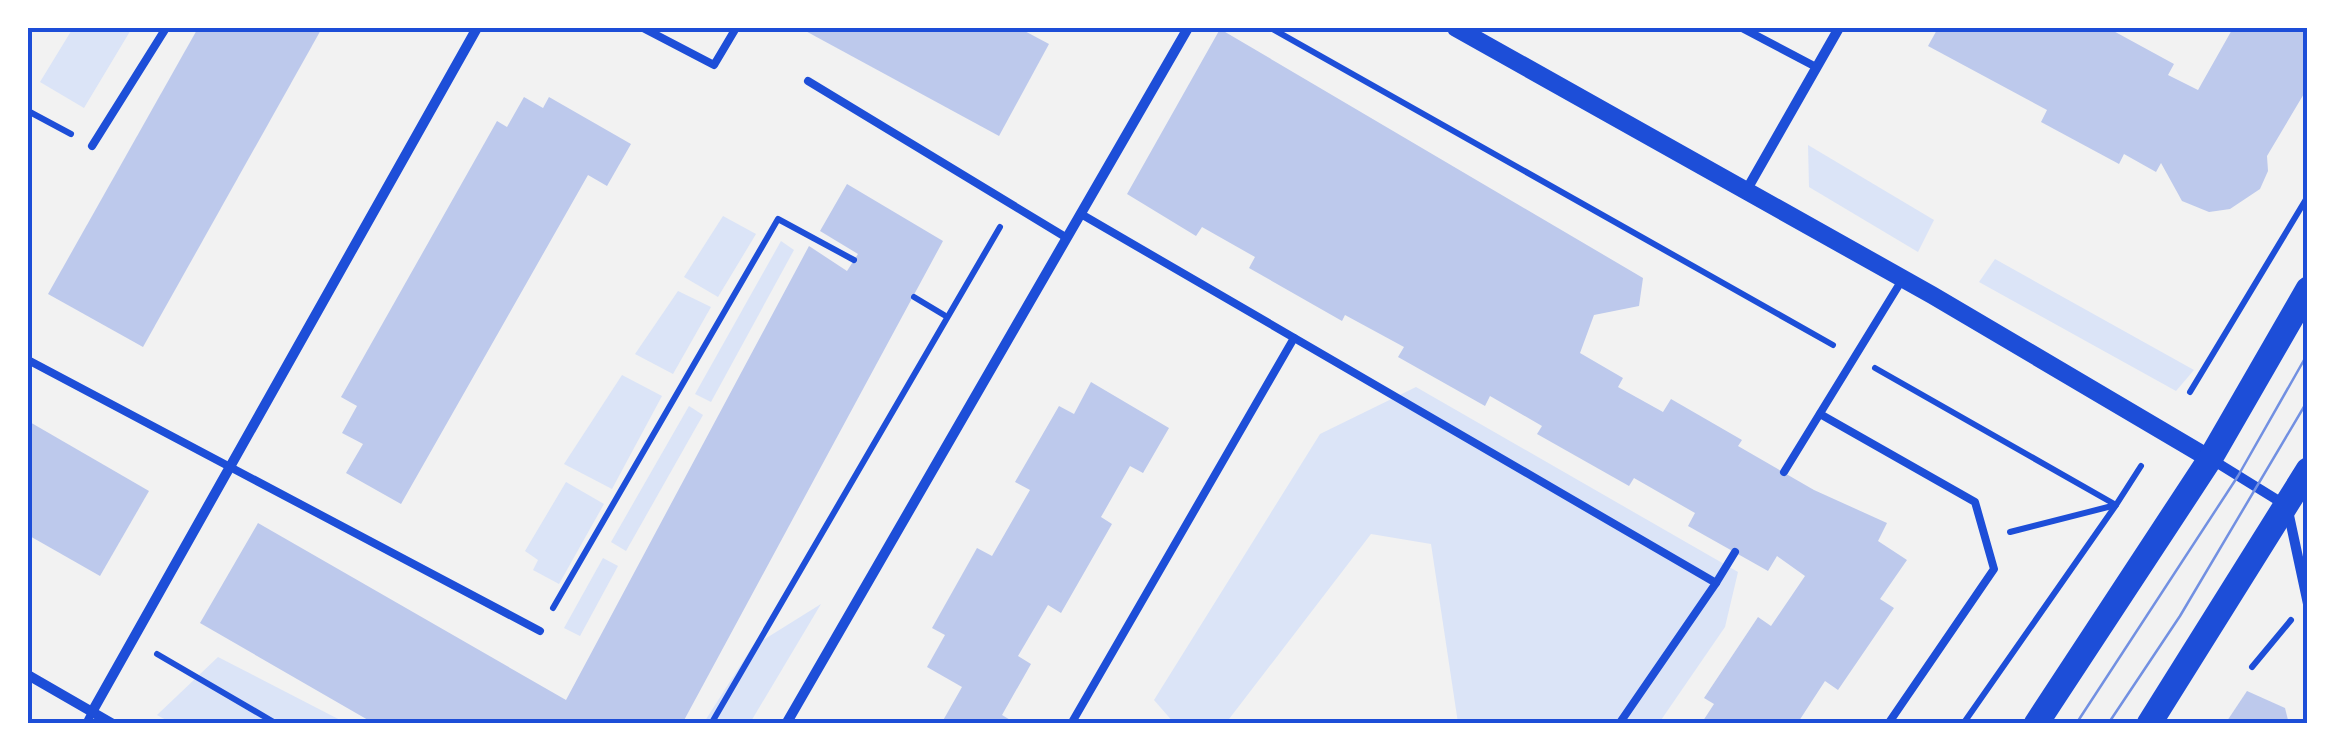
<svg xmlns="http://www.w3.org/2000/svg" width="2335" height="751" font-family="'DejaVu Sans',sans-serif">
<style>
.green{fill:#dbe4f7}
.building{fill:#bdc9ec}
.lines{fill:none;stroke-linecap:round;stroke-linejoin:round}
.path{stroke:#1d4ed8;stroke-width:6}
.service{stroke:#1d4ed8;stroke-width:8}
.minor{stroke:#1d4ed8;stroke-width:10}
.tertiary{stroke:#1d4ed8;stroke-width:18}
.primary{stroke:#1d4ed8;stroke-width:25}
.tram{stroke:#7290e2;stroke-width:2.5}
.neatline{fill:none;stroke:#1d4ed8;stroke-width:4}
</style>
<rect width="100%" height="100%" fill="#f2f2f2"/>
<g class="green">
<polygon points="73,28 132,28 84,108 40,82"/>
<polygon points="1808,145 1934,220 1918,252 1809,187"/>
<polygon points="723,216 756,234 718,297 684,277"/>
<polygon points="781,241 794,250 711,402 695,394"/>
<polygon points="1995,259 2194,370 2176,391 1979,282"/>
<polygon points="678,291 711,307 673,374 635,354"/>
<polygon points="622,375 662,396 612,489 564,464"/>
<polygon points="1416,387 1738,572 1725,627 1659,723 1458,723 1431,544 1371,534 1226,723 1174,723 1154,700 1320,434"/>
<polygon points="689,406 703,415 626,551 611,542"/>
<polygon points="566,482 604,504 559,584 533,570 538,560 525,551"/>
<polygon points="603,558 618,566 580,636 564,628"/>
<polygon points="821,604 750,723 703,724 752,647"/>
<polygon points="218,657 346,723 173,724 157,715"/>
</g>
<g class="building">
<polygon points="198,28 322,28 143,347 48,294"/>
<polygon points="800,28 1019,28 1049,44 999,136"/>
<polygon points="1938,28 2108,28 2174,64 2168,75 2198,90 2233,28 2308,28 2308,87 2267,156 2268,171 2260,189 2230,209 2209,212 2182,201 2161,163 2156,172 2124,154 2119,164 2041,122 2047,110 1928,46"/>
<polygon points="1220,29 1643,278 1639,306 1594,315 1580,353 1623,378 1618,387 1663,412 1671,399 1742,440 1738,446 1814,490 1887,523 1878,541 1907,560 1880,599 1894,608 1838,690 1825,681 1797,724 1701,724 1714,704 1704,698 1758,617 1771,626 1805,576 1777,556 1768,571 1688,526 1695,513 1634,478 1629,486 1537,434 1542,426 1490,396 1485,406 1398,357 1404,347 1345,315 1342,321 1249,268 1255,257 1202,227 1196,236 1127,194"/>
<polygon points="524,97 543,108 549,97 631,144 607,186 588,175 401,504 346,473 363,444 342,433 357,406 341,397 497,121 507,127"/>
<polygon points="847,184 943,241 682,724 375,724 200,623 258,523 566,700 809,246 847,271 858,254 820,231"/>
<polygon points="1091,382 1169,428 1143,473 1130,466 1101,517 1112,524 1061,613 1048,605 1018,656 1031,664 1002,715 1017,724 941,724 962,687 927,667 945,635 932,628 977,548 992,556 1030,490 1015,482 1059,406 1074,414"/>
<polygon points="28,421 149,491 100,576 28,535"/>
<polygon points="2247,691 2285,708 2289,724 2225,724"/>
</g>
<g class="lines">
<g class="path">
<polyline points="1271,28 1833,345"/>
<polyline points="28,111 71,134"/>
<polyline points="914,297 944,315"/>
<polyline points="1875,368 2116,505 1963,724"/>
<polyline points="2190,392 2308,196"/>
<polyline points="2010,532 2116,505 2141,466"/>
<polyline points="553,608 778,219 854,260"/>
<polyline points="157,654 277,724"/>
<polyline points="2252,667 2291,620"/>
<polyline points="711,724 1000,227"/>
</g>
<g class="service">
<polyline points="643,28 714,65 736,28"/>
<polyline points="1742,28 1816,67"/>
<polyline points="808,81 1067,238"/>
<polyline points="92,146 166,28"/>
<polyline points="1081,214 1716,583 1619,724"/>
<polyline points="28,360 540,631"/>
<polyline points="1820,414 1975,502 1994,569 1888,724"/>
<polyline points="1784,472 1902,280"/>
<polyline points="1716,583 1735,552"/>
<polyline points="86,724 92,712"/>
<polyline points="1071,724 1294,338"/>
</g>
<g class="minor">
<polyline points="1746,191 1839,28"/>
<polyline points="2211,459 2287,506 2308,604"/>
<polyline points="28,675 113,724"/>
<polyline points="92,712 477,28"/>
<polyline points="786,724 1188,28"/>
</g>
<polyline class="tertiary" points="1456,28 1932,295 2210,459"/>
<g class="primary">
<polyline points="2036,724 2210,459 2308,289"/>
<polyline points="2149,724 2308,470"/>
</g>
<g class="tram">
<polyline points="2076,724 2238,476 2308,353"/>
<polyline points="2108,724 2180,616 2308,400"/>
</g>
</g>
<rect width="2335" height="751" fill="none" stroke="#ffffff" stroke-width="60"/>
<rect x="30" y="30" width="2275" height="691" class="neatline"/>
</svg>
